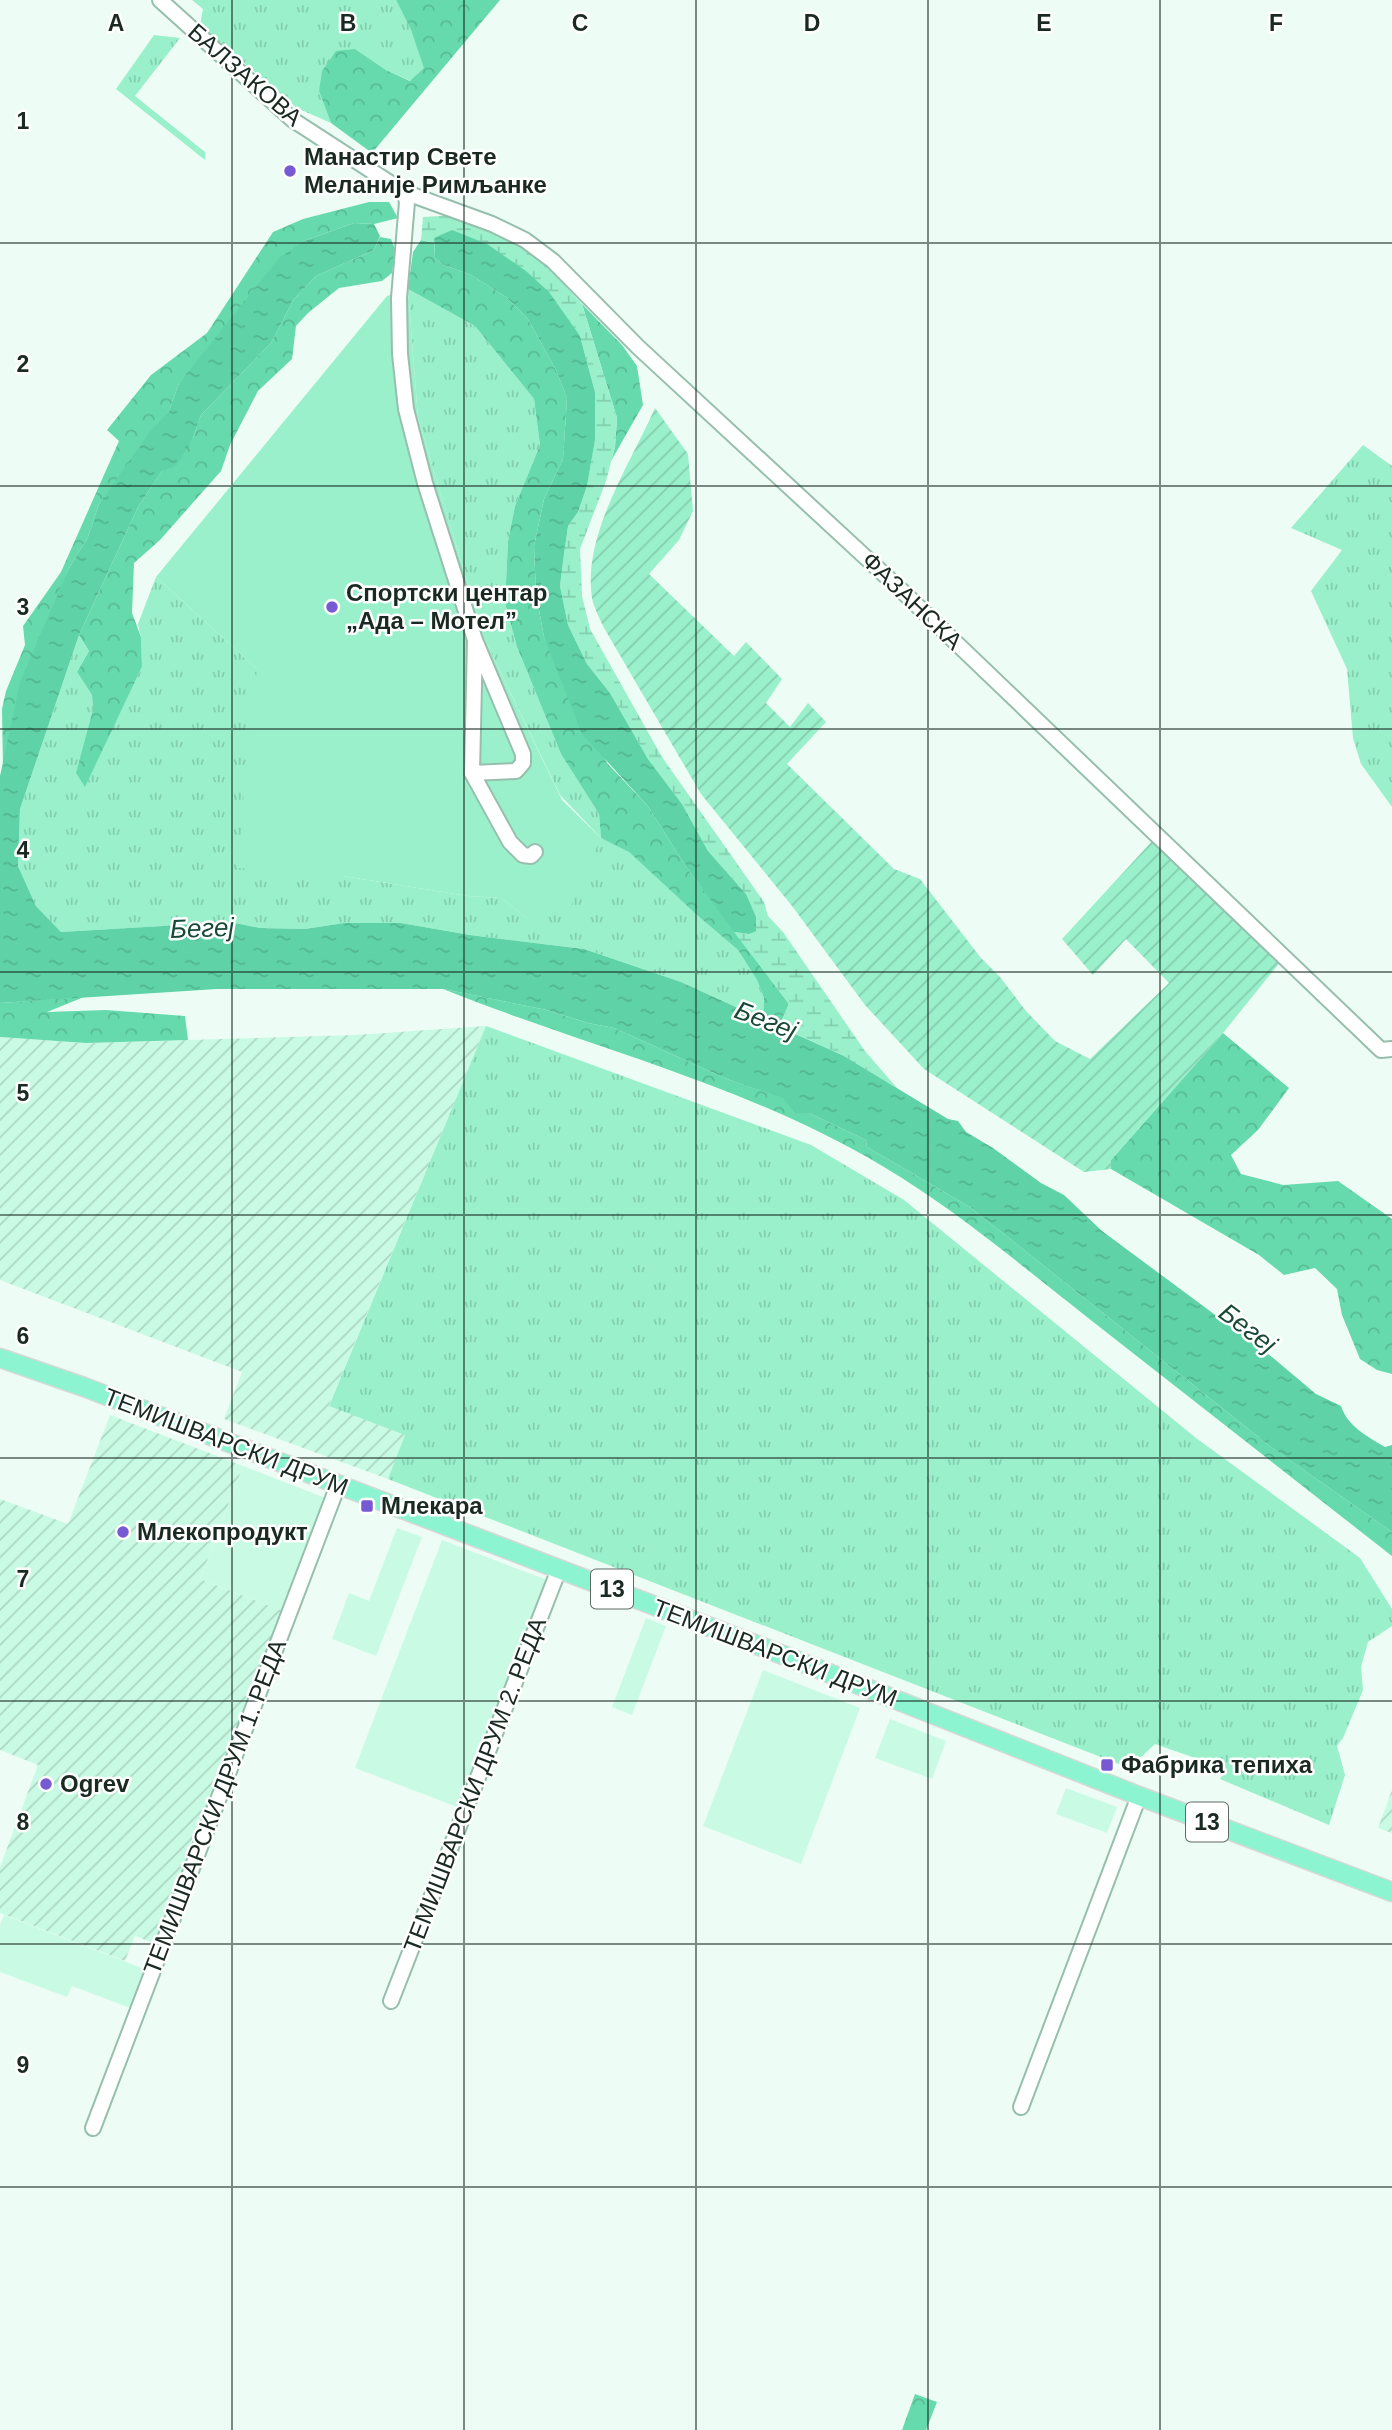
<svg xmlns="http://www.w3.org/2000/svg" width="1392" height="2430" font-family="Helvetica,sans-serif">
<style>
.built{fill:#c9fbe4}
.industrial{fill:url(#industrial-furrows)}
.grass{fill:url(#grass-tufts)}
.forest{fill:url(#forest-crowns)}
.wetland{fill:url(#wetland-marsh)}
.garden{fill:url(#garden-furrows)}
.pitch{fill:#99f0cb}
.water{fill:url(#water-ripples)}
.lines{fill:none;stroke-linecap:round;stroke-linejoin:round}
.minor-casing{stroke:#97bfad;stroke-width:18}
.major-casing{stroke:#d6d9d7;stroke-width:21}
.minor{stroke:#fff;stroke-width:14}
.major{stroke:#8df4d1;stroke-width:18}
.grid{fill:none;stroke:#1a2a23;stroke-width:2;stroke-opacity:0.55}
.poi-dot{fill:#7659d3;stroke:#fff;stroke-width:2.5}
.labels{text-anchor:middle;stroke-width:5;stroke-linejoin:round;paint-order:stroke}
.shield{fill:#fff;stroke:#5f6a65;stroke-width:2}
.shield-label{font-size:23px;font-weight:bold;fill:#1a2a23}
.street-label{font-size:24px;fill:#1a2a23;stroke:#fff}
.poi-label{font-size:24px;font-weight:bold;fill:#1a2a23;stroke:#fff;text-anchor:start}
.water-label{font-size:26px;font-style:italic;fill:#194a38;stroke:#fff}
.grid-label{font-size:23px;text-anchor:middle;font-weight:bold;fill:#1a2a23;stroke:#fff;stroke-width:5;stroke-linejoin:round;paint-order:stroke}
</style>
<defs>
<pattern id="industrial-furrows" width="10" height="10" patternUnits="userSpaceOnUse" patternTransform="scale(1.75)"><rect width="10" height="10" fill="#c9fbe4"/><path d="M-1 1l2-2M0 10L10 0M9 11l2-2" fill="none" stroke="#acd7c3"/></pattern>
<pattern id="grass-tufts" width="24" height="20" patternUnits="userSpaceOnUse" patternTransform="scale(1.75)"><rect width="24" height="20" fill="#99f0cb"/><path d="M3 7l-1-3M5 7V3M7 7l1-3M15 17l-1-3M17 17v-4M19 17l1-3" fill="none" stroke="#83ceae"/></pattern>
<pattern id="forest-crowns" width="20" height="18" patternUnits="userSpaceOnUse" patternTransform="scale(1.75)"><rect width="20" height="18" fill="#66daad"/><path d="M2 6a3 3 0 1 1 6 0M12 15a3 3 0 1 1 6 0" fill="none" stroke="#58bb95"/></pattern>
<pattern id="wetland-marsh" width="20" height="14" patternUnits="userSpaceOnUse" patternTransform="scale(1.75)"><rect width="20" height="14" fill="#99f0cb"/><path d="M1 5h8M5 5V1M11 12h8M15 12V8" fill="none" stroke="#83ceae"/></pattern>
<pattern id="garden-furrows" width="10" height="10" patternUnits="userSpaceOnUse" patternTransform="scale(1.75)"><rect width="10" height="10" fill="#99f0cb"/><path d="M-1 1l2-2M0 10L10 0M9 11l2-2" fill="none" stroke="#83ceae"/></pattern>
<pattern id="water-ripples" width="26" height="14" patternUnits="userSpaceOnUse" patternTransform="scale(1.75)"><rect width="26" height="14" fill="#5fd3a7"/><path d="M2 4q2-2 4 0t4 0M15 11q2-2 4 0t4 0" fill="none" stroke="#52b58f"/></pattern>
</defs>
<rect width="100%" height="100%" fill="#edfdf6"/>
<g class="built">
<polygon points="243,1466 328,1499 285,1612 200,1579"/>
<polygon points="397,1528 422,1537 376,1656 332,1639 349,1593 369,1601"/>
<polygon points="442,1540 547,1580 460,1808 355,1768"/>
<polygon points="646,1618 666,1626 632,1715 612,1707"/>
<polygon points="763,1670 860,1708 801,1864 703,1826"/>
<polygon points="890,1719 946,1741 932,1779 875,1758"/>
<polygon points="1066,1788 1117,1807 1107,1833 1056,1814"/>
<polygon points="4,1915 147,1970 133,2009 72,1986 67,1997 0,1972 0,1925"/>
</g>
<g class="industrial">
<polygon points="486,1026 329,1405 406,1435 388,1479 224,1419 242,1372 0,1280 0,1037 86,1043 355,1035"/>
<polygon points="110,1415 243,1466 200,1579 285,1612 159,1945 135,1936 125,1961 0,1913 0,1867 38,1765 0,1750 0,1499 68,1524"/>
<polygon points="1392,1790 1392,1833 1378,1828"/>
</g>
<g class="grass">
<polygon points="192,0 396,0 411,30 425,68 411,81 386,70 355,49 319,90 331,123 297,108 200,25 203,9"/>
<polygon points="154,35 180,38 135,96 205,152 205,160 116,89"/>
<polygon points="408,289 475,326 534,399 540,445 515,506 508,541 505,603 517,647 561,754 599,814 601,838 626,849 698,916 738,950 757,980 764,998 763,1019 681,982 584,949 470,935 401,923 344,923 305,929 260,928 230,922 61,932 36,906 18,866 20,809 79,635 89,651 77,672 92,695 93,710 85,786 142,667 141,637 138,624 156,577 257,669 343,876 468,896 501,898 528,919 601,838 560,795 484,638 418,418"/>
<polygon points="1363,445 1392,466 1392,807 1361,764 1353,738 1347,669 1311,591 1342,550 1291,528"/>
<polygon points="486,1026 811,1145 904,1200 1196,1438 1360,1558 1392,1609 1392,1626 1368,1642 1361,1667 1363,1690 1343,1738 1337,1746 1345,1775 1329,1825 1220,1779 1227,1769 1155,1744 1129,1768 388,1479 405,1435 329,1406"/>
</g>
<g class="forest">
<polygon points="396,0 500,0 372,153 331,123 319,91 322,71 336,51 355,49 386,70 410,81 424,68 411,30"/>
<polygon points="369,202 389,202 398,218 374,224 354,223 304,241 179,383 169,411 99,504 88,537 68,570 3,769 2,709 6,691 25,645 23,626 61,572 119,441 107,430 151,375 207,333 273,232 303,219"/>
<polygon points="380,237 391,239 395,249 392,273 382,281 339,288 308,313 296,326 292,359 258,391 230,445 221,471 160,540 134,563 132,613 141,637 142,667 85,787 76,773 93,710 92,695 77,672 89,651 79,635 138,507 162,471 193,438 201,415 271,343 294,299 316,276 374,250"/>
<polygon points="421,240 434,243 435,258 444,265 471,275 506,297 528,319 556,370 567,398 563,459 544,499 534,546 536,594 544,637 607,763 647,805 687,868 789,1004 779,1026 763,1019 764,998 757,980 738,950 698,916 629,852 601,838 599,814 561,754 517,647 505,603 508,541 515,506 540,445 534,399 475,326 408,289 413,252"/>
<polygon points="582,304 622,345 637,366 643,405 611,461 615,447 617,418"/>
<path d="M443,989L547,1010L588,1023L614,1028L727,1079L785,1099L794,1113H809L866,1140L867,1147L970,1207L1271,1447L1392,1532V1556C1292,1478 1192,1399 1092,1321C1024,1268 958,1211 884,1167C748,1085 590,1048 443,989Z"/>
<polygon points="84,997 47,1012 106,1010 185,1016 188,1040 86,1043 0,1037 0,1003"/>
<polygon points="1223,1033 1289,1088 1258,1130 1231,1155 1241,1174 1283,1185 1338,1181 1392,1219 1392,1374 1377,1370 1360,1359 1342,1315 1337,1289 1315,1268 1284,1275 1259,1255 1111,1169 1111,1160"/>
<polygon points="915,2394 937,2402 926,2430 902,2430"/>
</g>
<polygon class="wetland" points="458,215 537,255 582,304 617,418 615,447 606,481 580,549 582,596 590,629 662,757 764,902 768,916 783,932 865,1051 897,1088 844,1056 779,1026 789,1004 734,932 749,934 746,894 708,851 682,804 648,759 610,693 587,664 568,625 560,586 563,562 568,526 578,512 587,486 595,439 595,392 580,336 434,238 434,243 421,240 423,217"/>
<path class="garden" d="M655,408L688,454L693,511L679,540L649,574L734,656L746,642L782,679L766,703L790,727L808,703L826,722L787,764L894,869L920,879L981,958L1000,977L1026,1011L1055,1041L1090,1059L1169,983L1126,939L1093,975L1062,939L1155,838L1281,961L1223,1033L1111,1160V1169L1084,1172L924,1069L865,1005L792,906L701,794L604,628C600,619 594,608 592,598C582,535 631,463 655,408Z"/>
<polygon class="pitch" points="408,289 418,418 484,638 562,800 601,838 569,910 528,919 501,898 468,896 343,876 238,868 247,752 257,669 156,577 387,296"/>
<g class="water">
<path d="M354,223L374,224L380,236L374,250L316,276L294,299L271,343L201,415L193,438L177,465L162,471L138,507L79,635L20,809L18,866L36,906L61,932L230,922L260,928L305,929L344,923H401L470,935L584,949L681,982L844,1056L948,1119L958,1121L966,1132L993,1148L1041,1183L1064,1195L1102,1231L1272,1357L1316,1394L1341,1406C1348,1427 1367,1436 1385,1447L1392,1445V1532L1271,1447L970,1207L867,1147L866,1140L809,1113H794L784,1099L727,1079L614,1028L588,1023L547,1010L443,989H217L0,1003V776L20,682L68,570L88,537L99,504L149,433L169,411L179,383L279,258L304,241Z"/>
<polygon points="452,230 487,244 526,271 549,292 580,336 595,392 595,440 587,486 578,512 568,526 563,562 560,586 568,625 587,664 610,693 648,759 682,804 708,851 746,894 756,917 756,931 749,934 734,932 687,868 647,805 582,734 544,637 536,594 534,546 544,499 563,459 567,398 556,370 528,319 506,297 471,275 444,265 435,258 434,238"/>
</g>
<g class="lines">
<g class="minor-casing">
<g id="minor">
<polyline points="160,0 293,120 404,192 492,224 525,240 553,261 638,347 902,591 1381,1050 1392,1049"/>
<polyline points="404,192 407,202 399,298 400,354 406,409 425,483 475,640 523,754 523,763 516,771 472,773 475,640"/>
<polyline points="472,773 510,842 523,855 531,856 535,852"/>
<polyline points="391,2001 559,1569"/>
<polyline points="1021,2107 1139,1796"/>
<polyline points="93,2128 338,1485"/>
</g>
</g>
<g class="major-casing">
<polyline id="major" points="0,1358 84,1387 783,1655 1139,1796 1392,1892"/>
</g>
<use href="#minor" class="minor"/>
<use href="#major" class="major"/>
</g>
<path class="grid" d="M232,0V2430M464,0V2430M696,0V2430M928,0V2430M1160,0V2430M0,243H1392M0,486H1392M0,729H1392M0,972H1392M0,1215H1392M0,1458H1392M0,1701H1392M0,1944H1392M0,2187H1392"/>
<g class="poi-dot">
<circle cx="290" cy="171" r="7"/>
<circle cx="332" cy="607" r="7"/>
<rect x="360" y="1499" width="14" height="14" rx="3.5"/>
<circle cx="123" cy="1532" r="7"/>
<rect x="1100" y="1758" width="14" height="14" rx="3.5"/>
<circle cx="46" cy="1784" r="7"/>
</g>
<g class="labels">
<g class="shield">
<rect x="591" y="1569.5" width="42" height="39" rx="5"/>
<rect x="1186" y="1802.5" width="42" height="39" rx="5"/>
</g>
<g class="shield-label">
<text x="612" y="1597">13</text>
<text x="1207" y="1830">13</text>
</g>
<g class="street-label">
<text transform="translate(245 75) rotate(41)" y="8">БАЛЗАКОВА</text>
<text transform="translate(912 601) rotate(44)" y="8">ФАЗАНСКА</text>
<text transform="translate(226 1442) rotate(21)" y="8">ТЕМИШВАРСКИ ДРУМ</text>
<text transform="translate(775 1653) rotate(21)" y="8">ТЕМИШВАРСКИ ДРУМ</text>
<text transform="translate(475 1785) rotate(-69)" y="8">ТЕМИШВАРСКИ ДРУМ 2. РЕДА</text>
<text transform="translate(215 1807) rotate(-69)" y="8">ТЕМИШВАРСКИ ДРУМ 1. РЕДА</text>
</g>
<g class="poi-label">
<text x="304" y="165">Манастир Свете<tspan x="304" dy="28">Меланије Римљанке</tspan></text>
<text x="346" y="601">Спортски центар<tspan x="346" dy="28">„Ада – Мотел”</tspan></text>
<text x="381" y="1514">Млекара</text>
<text x="137" y="1540">Млекопродукт</text>
<text x="1121" y="1773">Фабрика тепиха</text>
<text x="60" y="1792">Ogrev</text>
</g>
<g class="water-label">
<text transform="translate(202 928) rotate(-2)" y="9">Бегеј</text>
<text transform="translate(766 1020) rotate(21)" y="9">Бегеј</text>
<text transform="translate(1248 1328) rotate(37)" y="9">Бегеј</text>
</g>
</g>
<g class="grid-label">
<text x="116" y="31">A</text>
<text x="348" y="31">B</text>
<text x="580" y="31">C</text>
<text x="812" y="31">D</text>
<text x="1044" y="31">E</text>
<text x="1276" y="31">F</text>
<text x="23" y="129">1</text>
<text x="23" y="372">2</text>
<text x="23" y="615">3</text>
<text x="23" y="858">4</text>
<text x="23" y="1101">5</text>
<text x="23" y="1344">6</text>
<text x="23" y="1587">7</text>
<text x="23" y="1830">8</text>
<text x="23" y="2073">9</text>
</g>
</svg>
